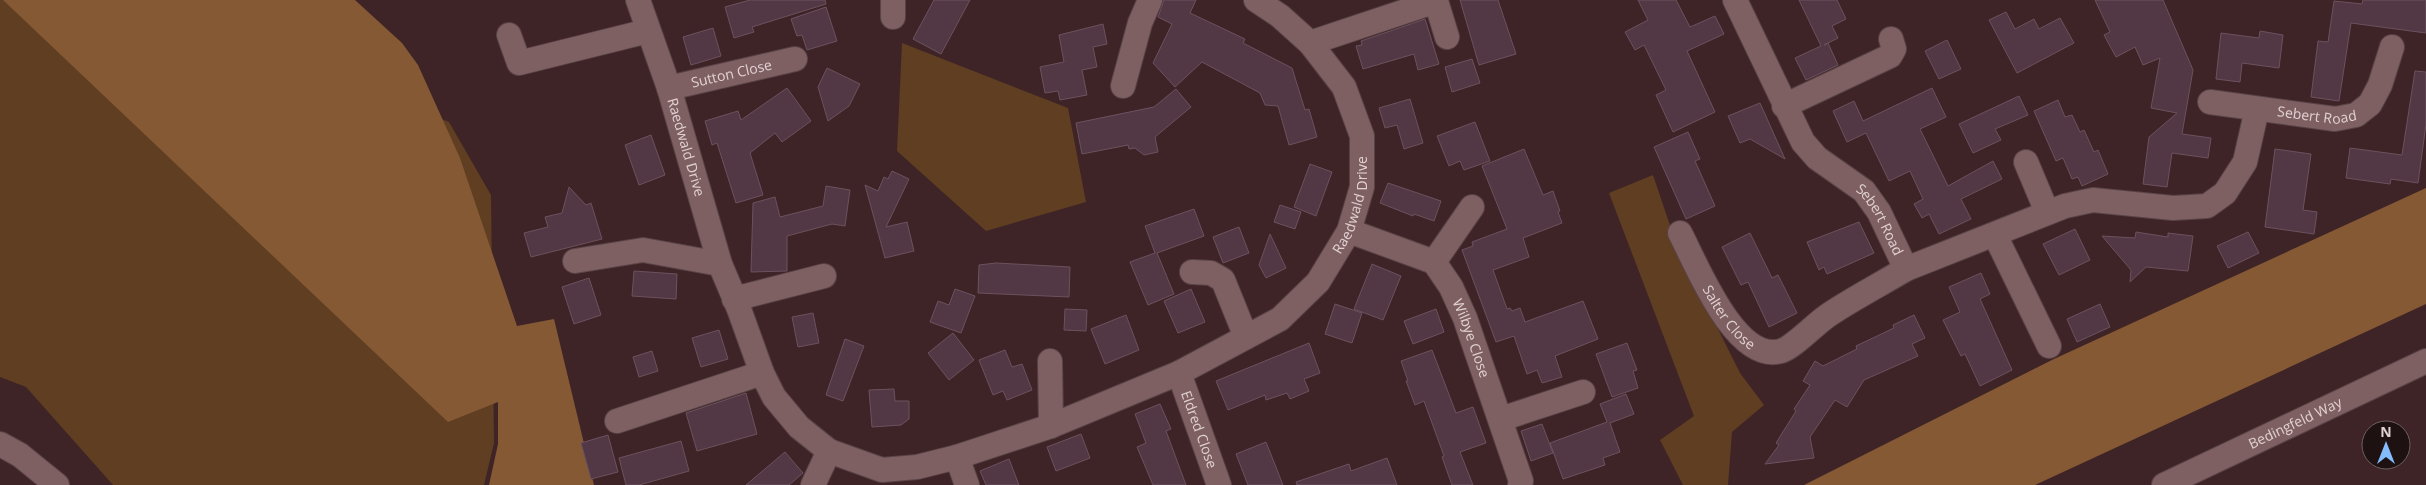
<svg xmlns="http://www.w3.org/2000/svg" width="2426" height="485" font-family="'Open Sans',sans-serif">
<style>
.green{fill:#5f3e22}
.forest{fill:#855934}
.building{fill:#513844;stroke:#6c525e}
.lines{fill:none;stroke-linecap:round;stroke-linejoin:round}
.minor-casing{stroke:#594346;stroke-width:26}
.minor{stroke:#7e6063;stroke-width:24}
.labels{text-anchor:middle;stroke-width:4;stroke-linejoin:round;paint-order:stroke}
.street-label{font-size:14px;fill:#e2d1d2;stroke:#1d1112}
</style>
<rect width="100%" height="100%" fill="#3e2427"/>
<g class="green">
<polygon points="0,0 270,0 380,95 449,122 491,195 494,443 484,485 113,485 26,387 0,377"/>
<polygon points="902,43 1068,108 1086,202 986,231 897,151"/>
<polygon points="1653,175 1678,249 1740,373 1764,405 1732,432 1728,485 1683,485 1660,440 1694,416 1609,193"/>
</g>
<g class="forest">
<polygon points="3,0 355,0 402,43 418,65 460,158 517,326 554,319 594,485 489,485 498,444 498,402 448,422"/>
<polygon points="2426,188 2426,304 2035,485 1804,485 2054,359"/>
</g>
<g class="building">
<polygon points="750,0 825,0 826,4 752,27 754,32 734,38 725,7"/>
<polygon points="934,0 970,0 941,54 913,39"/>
<polygon points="1164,0 1196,0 1190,13 1245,39 1243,43 1292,68 1305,110 1309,109 1317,137 1289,145 1278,106 1265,105 1260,93 1202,62 1175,87 1153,63 1172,24 1158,17"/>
<polygon points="1460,0 1498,0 1516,54 1479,65"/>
<polygon points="1638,0 1676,0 1690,27 1715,16 1724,34 1687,51 1715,112 1673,132 1656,95 1666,90 1644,45 1635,50 1625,32 1648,20"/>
<polygon points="1799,0 1837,0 1846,19 1832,26 1838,38 1824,45 1828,43 1838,65 1806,80 1795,58 1821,46"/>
<polygon points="2095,0 2163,0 2193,70 2182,134 2211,138 2208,158 2172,153 2167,187 2143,184 2149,137 2177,113 2151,108 2160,58 2143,65 2135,47 2116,57 2104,35 2110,32"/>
<polygon points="2363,0 2426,0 2426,33 2351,23 2339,101 2311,97 2318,41 2328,42 2334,1 2362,4"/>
<polygon points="826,7 837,41 807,50 802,35 797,36 791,19"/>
<polygon points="2006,12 2015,29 2034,19 2039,29 2060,18 2074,43 2017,73 1989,20"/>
<polygon points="1425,19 1439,64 1418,70 1414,54 1363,69 1356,46 1362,45 1361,41"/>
<polygon points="1103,24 1107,44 1093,47 1097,67 1082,70 1087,95 1060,100 1058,91 1045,93 1040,67 1064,62 1059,35"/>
<polygon points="713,28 721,56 691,65 683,37"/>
<polygon points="2260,31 2283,35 2279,68 2242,63 2240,82 2216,79 2221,33 2259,38"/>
<polygon points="1947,40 1961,69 1939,79 1925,51"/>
<polygon points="1472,59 1480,83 1452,92 1445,67"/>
<polygon points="827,68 860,84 849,106 828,121 818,87"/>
<polygon points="2415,71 2426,72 2426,124 2418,183 2391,179 2390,184 2346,178 2350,148 2402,155"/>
<polygon points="787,88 811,121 782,142 775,133 750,153 763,195 736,203 717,143 712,145 705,121 738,111 741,120"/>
<polygon points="1932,88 1946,117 1920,129 1948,186 1993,161 2002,179 1961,199 1971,219 1939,234 1929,214 1922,218 1914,204 1923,199 1910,171 1889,181 1866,133 1847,142 1833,111 1854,101 1863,121"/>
<polygon points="1176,89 1191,107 1155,137 1158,152 1144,155 1135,148 1129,149 1128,145 1082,154 1076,123 1154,107"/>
<polygon points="2019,96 2028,115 1995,129 2001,140 1973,153 1959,124"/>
<polygon points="1410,99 1423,143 1404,149 1397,125 1385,128 1379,108"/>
<polygon points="2058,100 2065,117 2072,115 2080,132 2084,130 2094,152 2098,150 2108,174 2082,186 2078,177 2072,179 2063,158 2056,161 2034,111"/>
<polygon points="1760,103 1785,159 1750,139 1740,143 1728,116"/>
<polygon points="1475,122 1490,161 1464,170 1460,161 1449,166 1437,136"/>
<polygon points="1688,132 1700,159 1695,161 1715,206 1686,219 1654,147"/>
<polygon points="651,135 665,175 639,185 625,145"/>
<polygon points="1524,149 1543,195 1553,191 1560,211 1558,212 1562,223 1523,238 1529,257 1493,270 1507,309 1510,308 1512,311 1520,308 1525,322 1583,301 1598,339 1555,356 1562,377 1542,383 1537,370 1527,374 1514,336 1496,342 1462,250 1473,246 1472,242 1507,229 1482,166"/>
<polygon points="2275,149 2311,154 2303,210 2317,212 2314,234 2265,227"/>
<polygon points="1310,164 1332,172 1316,216 1294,207"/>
<polygon points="892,171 909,179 886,227 907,222 914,251 885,258 865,185 878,191 884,177 888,179"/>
<polygon points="1388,183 1441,201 1434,221 1414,214 1413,216 1380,203"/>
<polygon points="826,186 850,190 845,226 832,224 787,236 787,271 751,272 753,203 775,197 780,217 823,206"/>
<polygon points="569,187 586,205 591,203 602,239 531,257 524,233 548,227 545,217 562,213"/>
<polygon points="1280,205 1301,212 1295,229 1274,222"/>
<polygon points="1194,209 1204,236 1157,253 1174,294 1148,305 1130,262 1155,253 1145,226"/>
<polygon points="1859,222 1874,253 1827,274 1824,267 1819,270 1807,242"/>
<polygon points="1239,227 1249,253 1223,263 1213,237"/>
<polygon points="2075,229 2090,260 2059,275 2043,244"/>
<polygon points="2136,232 2168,237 2168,233 2193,236 2188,271 2146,267 2130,282 2131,270 2102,236 2135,238"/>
<polygon points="2248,232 2259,253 2228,268 2217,246"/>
<polygon points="1750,233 1772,278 1778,275 1797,313 1769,327 1748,282 1741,285 1722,247"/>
<polygon points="1270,234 1286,268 1266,278 1259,265"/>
<polygon points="996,263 1070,267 1069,297 978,293 979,265"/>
<polygon points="1372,264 1401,276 1383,320 1354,309"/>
<polygon points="634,271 677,274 676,299 632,296"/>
<polygon points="1981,273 1990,294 1980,299 2012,370 1980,386 1965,354 1961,356 1943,320 1960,312 1949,287"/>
<polygon points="589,278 601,315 574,324 562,287"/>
<polygon points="955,289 975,296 961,333 930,322 938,301 949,305"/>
<polygon points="1191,289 1205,322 1178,333 1164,301"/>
<polygon points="1335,304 1362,313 1352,343 1325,334"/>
<polygon points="2100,304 2110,327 2077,342 2067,319"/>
<polygon points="1065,309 1087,310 1086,331 1064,330"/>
<polygon points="1436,309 1444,332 1413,344 1404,321"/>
<polygon points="813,313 819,343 798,347 792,317"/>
<polygon points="1126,315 1139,350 1105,364 1091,329"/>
<polygon points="1914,315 1925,338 1912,344 1918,356 1864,380 1847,407 1835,400 1810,437 1814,458 1765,464 1779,445 1776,443 1796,411 1794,409 1810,385 1803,381 1815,361 1823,366 1857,349 1856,346 1894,328 1893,325"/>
<polygon points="719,330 728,359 701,367 692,338"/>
<polygon points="953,333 974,360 949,380 928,353"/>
<polygon points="845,339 864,346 843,401 826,395"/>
<polygon points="1309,343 1320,373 1304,379 1309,391 1290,399 1287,393 1266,400 1265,395 1228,410 1216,381"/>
<polygon points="1627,343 1637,370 1633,371 1638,388 1612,397 1596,354"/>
<polygon points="1005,350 1012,367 1022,364 1032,390 1007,400 1003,391 993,395 979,360"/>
<polygon points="1432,350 1456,413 1473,407 1486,443 1460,452 1473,485 1452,485 1442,457 1444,456 1424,401 1415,405 1406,381 1408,381 1401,361"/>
<polygon points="652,351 658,371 639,377 633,357"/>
<polygon points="894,389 895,401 909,401 909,419 901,425 872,427 869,390"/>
<polygon points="746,393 757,434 697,451 686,413"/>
<polygon points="1626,394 1634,414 1610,423 1620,452 1603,458 1605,465 1563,479 1550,443 1607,422 1600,404"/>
<polygon points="1160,404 1171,429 1166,431 1186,485 1153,485 1137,447 1146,443 1135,414"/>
<polygon points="1542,424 1553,453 1531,461 1521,431"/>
<polygon points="1081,434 1090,458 1056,471 1047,447"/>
<polygon points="608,435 618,472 591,479 581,443"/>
<polygon points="681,441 689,471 639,485 626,485 619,458"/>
<polygon points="1266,442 1283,485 1248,485 1236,454"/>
<polygon points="785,452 803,473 789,485 746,485"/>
<polygon points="1387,458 1397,485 1297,485 1296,482 1349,464 1351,471"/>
<polygon points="1009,459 1019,485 986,485 980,471"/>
</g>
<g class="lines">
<g class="minor-casing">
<g id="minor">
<path id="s1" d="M638,0L669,88L720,264L739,309L762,373L774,397L799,427L829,451L882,470L917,467L957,457L1051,426L1179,373L1280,319L1318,282L1349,231L1362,187V136L1344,87L1310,43L1280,16L1256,0"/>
<path id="s2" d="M1735,0L1803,142L1817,158L1864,191L1879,212L1906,269L2065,206L2093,200L2173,208L2207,206L2225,193L2245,162L2257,109"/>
<polyline points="893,17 893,0"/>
<polyline points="509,35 519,63 648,31"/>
<polyline points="1310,43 1436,1 1447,37"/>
<polyline points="1123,86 1140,23 1150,0"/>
<path id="s3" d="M669,88L795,59"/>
<path id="s4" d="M2210,102L2335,119L2356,115L2370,104L2380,85L2392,47"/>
<polyline points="1784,106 1890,56 1894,49 1891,39"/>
<polyline points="2026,162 2047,212"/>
<path id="s5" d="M1349,231L1434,262L1451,287L1465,318L1521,481L1520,485"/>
<path id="s6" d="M1680,233C1696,263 1735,364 1781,351C1794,347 1817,322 1830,314C1854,298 1881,284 1906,269"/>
<polyline points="1995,235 2049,346"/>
<polyline points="575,261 643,250 720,264"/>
<polyline points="1434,262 1472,207"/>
<polyline points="1192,272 1211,273 1223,280 1246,337"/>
<polyline points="734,299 824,276"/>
<polyline points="1050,361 1051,426"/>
<path id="s7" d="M1179,373L1219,485"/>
<polyline points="1501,419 1583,392"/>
<polyline points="617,421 762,373"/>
<polyline points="0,444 20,455 57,485"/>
<polyline points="957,457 967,485"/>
<polyline points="813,485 829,451"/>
<path id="s8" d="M2164,485L2426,361"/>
</g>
</g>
<use href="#minor" class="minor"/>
</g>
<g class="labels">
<g class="street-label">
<text dy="5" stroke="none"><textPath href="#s3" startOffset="64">Sutton Close</textPath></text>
<text dy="5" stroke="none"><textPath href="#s4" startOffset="108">Sebert Road</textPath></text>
<text dy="5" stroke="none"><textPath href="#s1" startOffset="155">Raedwald Drive</textPath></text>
<text dy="5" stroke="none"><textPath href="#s1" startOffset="1121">Raedwald Drive</textPath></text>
<text dy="5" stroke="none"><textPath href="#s2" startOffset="269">Sebert Road</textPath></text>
<text dy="5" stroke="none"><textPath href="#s6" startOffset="98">Salter Close</textPath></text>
<text dy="5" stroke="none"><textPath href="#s5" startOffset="176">Wilbye Close</textPath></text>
<text dy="5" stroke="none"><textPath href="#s8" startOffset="145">Bedingfeld Way</textPath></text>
<text dy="5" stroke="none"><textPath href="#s7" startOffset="60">Eldred Close</textPath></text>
</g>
</g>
<g transform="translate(2386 445)"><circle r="24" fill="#1d1112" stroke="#6c5e5f"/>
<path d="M0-4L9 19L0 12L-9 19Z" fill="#84bcfb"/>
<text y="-8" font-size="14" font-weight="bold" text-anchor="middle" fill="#e2d1d2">N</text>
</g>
</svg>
